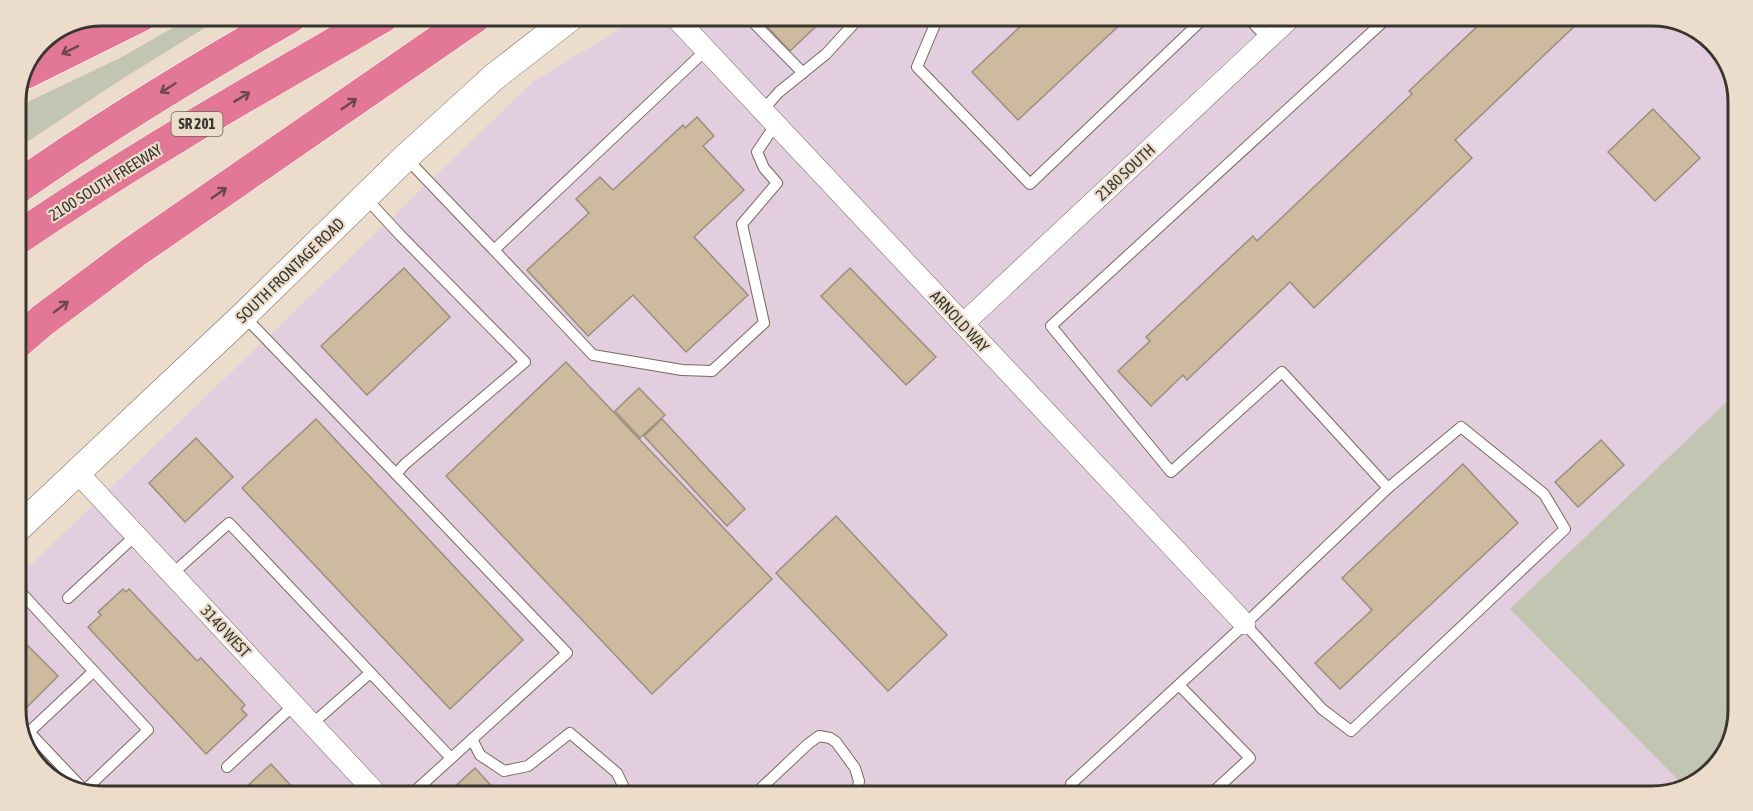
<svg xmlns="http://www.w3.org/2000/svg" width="1753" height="811" font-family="'Asap Condensed',sans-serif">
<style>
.industrial{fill:#e2cede}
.green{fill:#c1c5b2}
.building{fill:#ceba9f;stroke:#9a8e7f;stroke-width:1.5}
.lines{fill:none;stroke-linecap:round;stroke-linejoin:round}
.service-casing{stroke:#776a5c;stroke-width:12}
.minor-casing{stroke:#776a5c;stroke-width:22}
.tertiary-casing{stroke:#776a5c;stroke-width:28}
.motorway-casing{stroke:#fff;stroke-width:34}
.service{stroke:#fff;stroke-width:10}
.minor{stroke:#fff;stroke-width:21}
.tertiary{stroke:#fff;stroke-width:27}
.motorway{stroke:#e37796;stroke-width:33}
.oneway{stroke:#6c484d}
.labels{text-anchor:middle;stroke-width:4.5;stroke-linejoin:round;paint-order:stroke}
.shield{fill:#ebdccc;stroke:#6e665d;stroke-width:1.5}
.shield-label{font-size:15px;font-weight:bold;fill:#39342e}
.street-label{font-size:16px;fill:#39342e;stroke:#ebdccc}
.rim{fill:none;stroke:#39342e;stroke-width:3}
</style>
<rect width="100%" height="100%" fill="#ebdccc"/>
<polygon class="industrial" points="640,17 1685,22 1723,53 1738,96 1731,743 1699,782 1652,796 68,789 30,758 15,715 15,580 534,81"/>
<g class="green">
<polygon points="195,15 224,16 122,79 15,150 15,108 122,57"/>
<polygon points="1735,394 1731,743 1699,782 1684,786 1510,609"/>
</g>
<g class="building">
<polygon points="759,18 825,18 790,51"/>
<polygon points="1028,19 1126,19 1018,120 972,72"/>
<polygon points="1483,21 1580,21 1455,140 1472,158 1314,308 1290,282 1187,380 1183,375 1151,406 1118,371 1150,341 1146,337 1253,236 1257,241 1412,94 1409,91"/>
<polygon points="1653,109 1700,158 1655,201 1608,152"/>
<polygon points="697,117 714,136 703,146 744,190 694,237 748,295 686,352 633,295 588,336 527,270 589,213 576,199 600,177 613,190 683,125 685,128"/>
<polygon points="404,268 450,317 367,395 321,346"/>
<polygon points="850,268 936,357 906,385 821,296"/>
<polygon points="566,362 772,579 652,694 446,476"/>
<polygon points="639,388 665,415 640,438 615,411"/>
<polygon points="316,419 523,640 450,709 242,488"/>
<polygon points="662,419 745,509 727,526 644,436"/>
<polygon points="196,438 233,477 185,522 149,483"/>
<polygon points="1601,440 1624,465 1578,507 1555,482"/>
<polygon points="1463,464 1518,523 1340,689 1315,663 1372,610 1342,578"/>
<polygon points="836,516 947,635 888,691 776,573"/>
<polygon points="123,589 126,592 129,589 197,661 201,658 245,705 241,709 247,715 206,754 88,627 101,615 98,612"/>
<polygon points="18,636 58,676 16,718 15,638"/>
<polygon points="271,764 295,790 243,790"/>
<polygon points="475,768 496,791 450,791"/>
</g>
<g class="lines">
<g class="service-casing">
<g id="service">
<polyline points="749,18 803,73"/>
<polyline points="940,19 936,22 917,67 1030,184 1202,20"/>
<polyline points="1250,20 1268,39"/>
<polyline points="1712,44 1725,57"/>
<polyline points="762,111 779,92 826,54 859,18"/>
<polyline points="406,158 494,250 706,50"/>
<polyline points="494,250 593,355 682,370 712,371 764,323 742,224 777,183 764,168 757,152 775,125"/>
<polyline points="244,316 396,474 405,464 525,362 400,235 365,197"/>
<polyline points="396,474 567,653 415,791"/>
<polyline points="172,574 229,523 451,758"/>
<polyline points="15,586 148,730 86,789"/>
<polyline points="68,598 136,535"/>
<polyline points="15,608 26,598"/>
<polyline points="1245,624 1322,709 1351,731 1565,529 1544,494 1461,427 1388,488"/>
<polyline points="1179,685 1250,758 1211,794"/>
<polyline points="312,724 370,673"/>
<polyline points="472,739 480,755 504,771 528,766 570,733 617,773 626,792"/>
<polyline points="227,767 294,705"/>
<polyline points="83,789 29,732 94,671"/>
<polyline points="757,792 808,744 819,736 830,738 836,742 855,768 859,781 857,793"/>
<polyline points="1080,794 1071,784 1245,624 1388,488 1282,372 1171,472 1051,326 1385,20"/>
</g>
</g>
<g class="minor-casing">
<g id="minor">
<polyline points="675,17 1245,624"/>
<polyline points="963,324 1288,20"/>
<polyline points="77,472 374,791"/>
</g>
</g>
<g class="tertiary-casing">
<polyline id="tertiary" points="15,531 244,315 406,157 494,77 571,17"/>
</g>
<g class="motorway-casing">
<g id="motorway">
<polyline points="26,72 141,15"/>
<path d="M15,189C104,126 197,70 291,16"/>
<path d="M15,240C133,159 258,88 383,16"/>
<polyline points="15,344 43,320 134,252 474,17"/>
</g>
</g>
<use href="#service" class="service"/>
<use href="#minor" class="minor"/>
<use href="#tertiary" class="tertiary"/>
<use href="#motorway" class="motorway"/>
</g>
<defs><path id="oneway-shaft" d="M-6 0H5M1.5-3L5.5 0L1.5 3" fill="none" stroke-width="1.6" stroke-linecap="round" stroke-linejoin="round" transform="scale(1.5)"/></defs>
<g class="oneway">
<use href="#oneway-shaft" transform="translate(70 50) rotate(154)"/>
<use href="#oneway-shaft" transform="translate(168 88) rotate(148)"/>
<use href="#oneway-shaft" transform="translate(242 97) rotate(-31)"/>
<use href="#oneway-shaft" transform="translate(349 104) rotate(-35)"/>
<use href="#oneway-shaft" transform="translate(219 193) rotate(-35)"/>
<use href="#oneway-shaft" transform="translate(61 307) rotate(-37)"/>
</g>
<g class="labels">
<rect class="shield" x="171.5" y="112" width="51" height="24" rx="4.5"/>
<g class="shield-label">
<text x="197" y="129">SR 201</text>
</g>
<g class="street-label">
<text transform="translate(1125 172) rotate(-43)" y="6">2180 SOUTH</text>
<text transform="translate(105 182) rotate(-32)" y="6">2100 SOUTH FREEWAY</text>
<text transform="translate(290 270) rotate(-44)" y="6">SOUTH FRONTAGE ROAD</text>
<text transform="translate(960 321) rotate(47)" y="6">ARNOLD WAY</text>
<text transform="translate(226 631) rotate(47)" y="6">3140 WEST</text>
</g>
</g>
<path d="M0 0H1753V811H0ZM102 26H1652A76 76 0 0 1 1728 102V710A76 76 0 0 1 1652 786H102A76 76 0 0 1 26 710V102A76 76 0 0 1 102 26Z" fill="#ebdccc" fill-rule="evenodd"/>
<path class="rim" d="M102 26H1652A76 76 0 0 1 1728 102V710A76 76 0 0 1 1652 786H102A76 76 0 0 1 26 710V102A76 76 0 0 1 102 26Z"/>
</svg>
